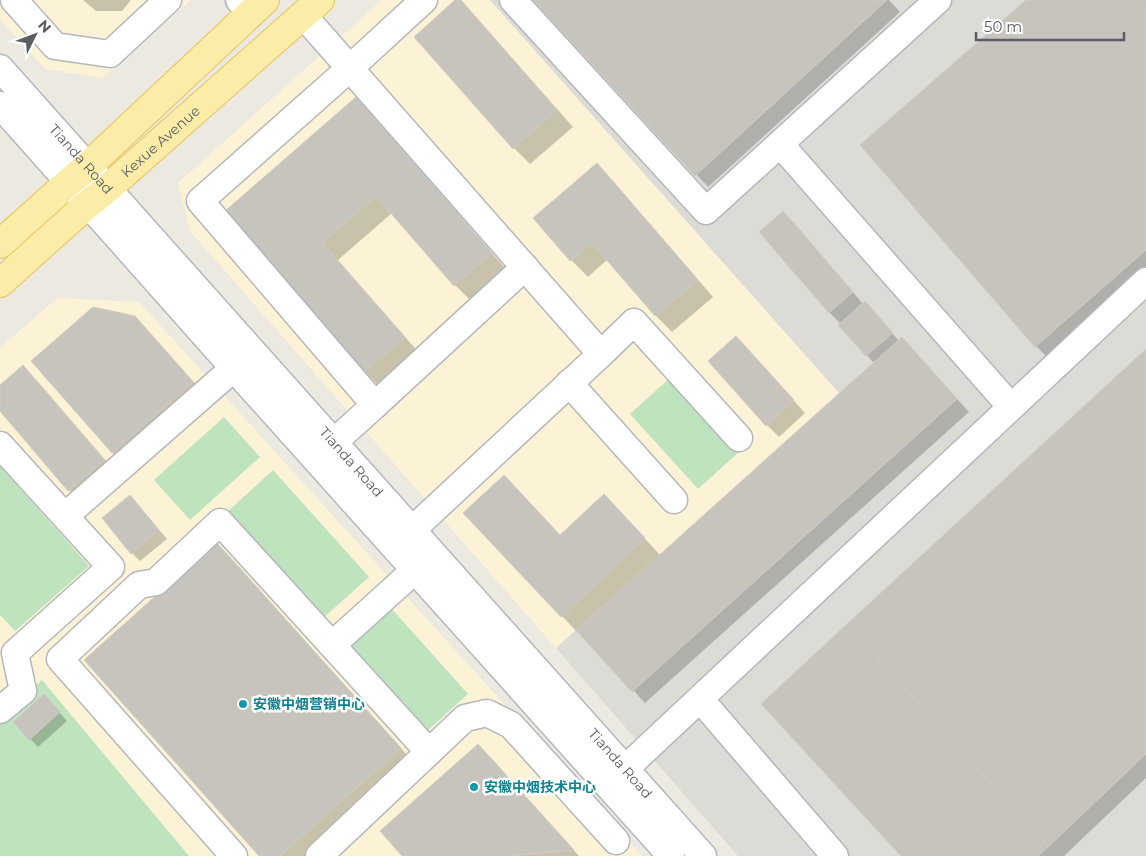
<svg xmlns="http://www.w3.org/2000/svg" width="1146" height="856" font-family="Montserrat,'Noto Sans SC',sans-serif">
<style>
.commercial{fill:#fcf3d6}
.industrial{fill:#dddbd6}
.green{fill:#bee3be}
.shadow{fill:#0003}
.building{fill:#c7c4be;stroke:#d0cbc0}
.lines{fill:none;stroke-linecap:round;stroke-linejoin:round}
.minor-casing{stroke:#b4b7bb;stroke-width:29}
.major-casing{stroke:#eac25c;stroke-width:30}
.minor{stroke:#fff;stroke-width:26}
.major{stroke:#fbeda7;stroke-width:28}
.culture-dot{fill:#0f9aa8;stroke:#fff;stroke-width:2}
.labels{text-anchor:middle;stroke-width:5;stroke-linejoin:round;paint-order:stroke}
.street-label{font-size:14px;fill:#5a5d61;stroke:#fff}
.culture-label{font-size:14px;font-weight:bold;fill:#0d838f;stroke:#fff;text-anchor:start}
</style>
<rect width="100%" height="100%" fill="#ece9e1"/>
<g class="commercial">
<polygon points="0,0 191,0 103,78 45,69 0,19"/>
<polygon points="382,0 490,0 839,393 556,648 190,231 178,183"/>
<polygon points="57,298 139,302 642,856 189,856 42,681 0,716 0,348"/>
</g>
<polygon class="industrial" points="490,0 1146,0 1146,856 738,856 556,648 839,393"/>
<g class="green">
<polygon points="672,376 740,451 698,489 630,414"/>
<polygon points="224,417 260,457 190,520 154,480"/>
<polygon points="0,466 89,566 15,631 0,615"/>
<polygon points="273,470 369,577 321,620 225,514"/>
<polygon points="391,608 468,694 426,732 348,646"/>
<polygon points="42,680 189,856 0,856 0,716"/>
</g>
<g class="shadow">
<polygon points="83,0 131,0 122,11 96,11"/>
<polygon points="457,0 460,0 474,15 573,127 530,164 514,148"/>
<polygon points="535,0 889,0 900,12 708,187"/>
<polygon points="1028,0 1146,0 1146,273 1048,358 1036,346"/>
<polygon points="356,99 372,115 507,270 471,301 455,285 392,213 338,260 420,354 381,388 365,372 226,212"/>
<polygon points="597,164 613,181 713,297 672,332 656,316 608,259 588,277 571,260 535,218"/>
<polygon points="783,212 796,225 863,304 877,315 899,341 914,351 969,412 645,703 579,631 578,633 562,616 560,536 620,512 661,556 874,363 840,325 841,324 829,312"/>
<polygon points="134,317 151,334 209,399 129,469 113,453 33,361"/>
<polygon points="748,350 805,413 779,437 767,425"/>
<polygon points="1146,351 1146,778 1064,856 902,856"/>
<polygon points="23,367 39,383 120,477 85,506 69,490 0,409 0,386"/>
<polygon points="130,496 167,539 140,561 132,553"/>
<polygon points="216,544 233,560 416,765 315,856 261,856"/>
<polygon points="52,704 67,721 38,747 15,722"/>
<polygon points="478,745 494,761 579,856 404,856"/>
</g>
<g class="building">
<polygon points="455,0 461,0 557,110 513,149 414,37"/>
<polygon points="533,0 887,0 695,176"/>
<polygon points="1026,0 1146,0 1146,250 1035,347 860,145"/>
<polygon points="356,97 492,253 454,286 376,196 322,243 405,337 364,372 224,212"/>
<polygon points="597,163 698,280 655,316 592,243 570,261 533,218"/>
<polygon points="783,211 853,292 829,313 759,232"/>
<polygon points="865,301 893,333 866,356 838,325"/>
<polygon points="93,307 135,316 193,382 112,453 31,361"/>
<polygon points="736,336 794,400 766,426 708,361"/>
<polygon points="902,337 957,399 632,692 576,630"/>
<polygon points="1146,349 1146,754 1048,847 847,624"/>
<polygon points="23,365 104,460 68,491 0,411 0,385"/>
<polygon points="504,475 560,535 604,494 645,538 561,617 463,513"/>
<polygon points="130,495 159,530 131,554 102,518"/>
<polygon points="216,542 401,748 280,856 259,856 84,660"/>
<polygon points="847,624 1048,847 1038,856 901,856 761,704"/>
<polygon points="44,694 60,712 29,740 13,722"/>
<polygon points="478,744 574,850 508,856 402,856 380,831"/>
</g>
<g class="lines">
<g class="minor-casing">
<g id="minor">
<polyline points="14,0 55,46 110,54 168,0"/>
<polyline points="239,0 251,14"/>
<polyline points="513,0 706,211 938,0"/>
<polyline points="303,15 601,354 412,530"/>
<path id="s1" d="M0,68L703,856"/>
<polyline points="0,105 247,383 671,856"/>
<polyline points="780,144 1011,407"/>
<polyline points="601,354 634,322 739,438"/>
<polyline points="569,383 674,500"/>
<polyline points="375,405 525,267"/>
<polyline points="334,442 375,405 200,201 350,68 424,0"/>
<polyline points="0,445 111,567 15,653 23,691 0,710"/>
<polyline points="65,516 234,368"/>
<polyline points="332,645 415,570"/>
<polyline points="700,699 835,856"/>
<polyline points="612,781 1146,281"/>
<polyline points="234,856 60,659 139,585 156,582 220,522 429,752"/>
<polyline points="319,856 465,718 487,713 511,725 616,841"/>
</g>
</g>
<g class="major-casing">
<g id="major">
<polyline points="0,244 69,182 88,166 265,0"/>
<path id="s2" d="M0,283L88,204L108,188L320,0"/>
</g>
</g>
<use href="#minor" class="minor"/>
<use href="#major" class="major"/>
</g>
<g class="culture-dot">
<circle cx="243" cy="704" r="5"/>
<circle cx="474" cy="787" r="5"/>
</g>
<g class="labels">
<g class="street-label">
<text dy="5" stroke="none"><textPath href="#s2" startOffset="214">Kexue Avenue</textPath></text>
<text dy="5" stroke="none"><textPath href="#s1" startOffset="122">Tianda Road</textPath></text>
<text dy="5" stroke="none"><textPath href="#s1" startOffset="528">Tianda Road</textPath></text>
<text dy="5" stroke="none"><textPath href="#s1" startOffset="932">Tianda Road</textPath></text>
</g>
<g class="culture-label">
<text x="253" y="709">安徽中烟营销中心</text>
<text x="484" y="792">安徽中烟技术中心</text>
</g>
</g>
<g transform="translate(35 35) rotate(48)" stroke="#ffffff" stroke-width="4" paint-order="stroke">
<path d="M0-4L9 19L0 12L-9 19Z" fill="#5a5d61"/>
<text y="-8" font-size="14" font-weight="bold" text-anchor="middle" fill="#5a5d61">N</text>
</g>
<path d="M976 32v8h148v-8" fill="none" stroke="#5a5d61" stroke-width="2.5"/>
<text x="984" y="32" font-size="15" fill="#5a5d61" stroke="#ffffff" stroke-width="4" paint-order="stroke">50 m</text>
</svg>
